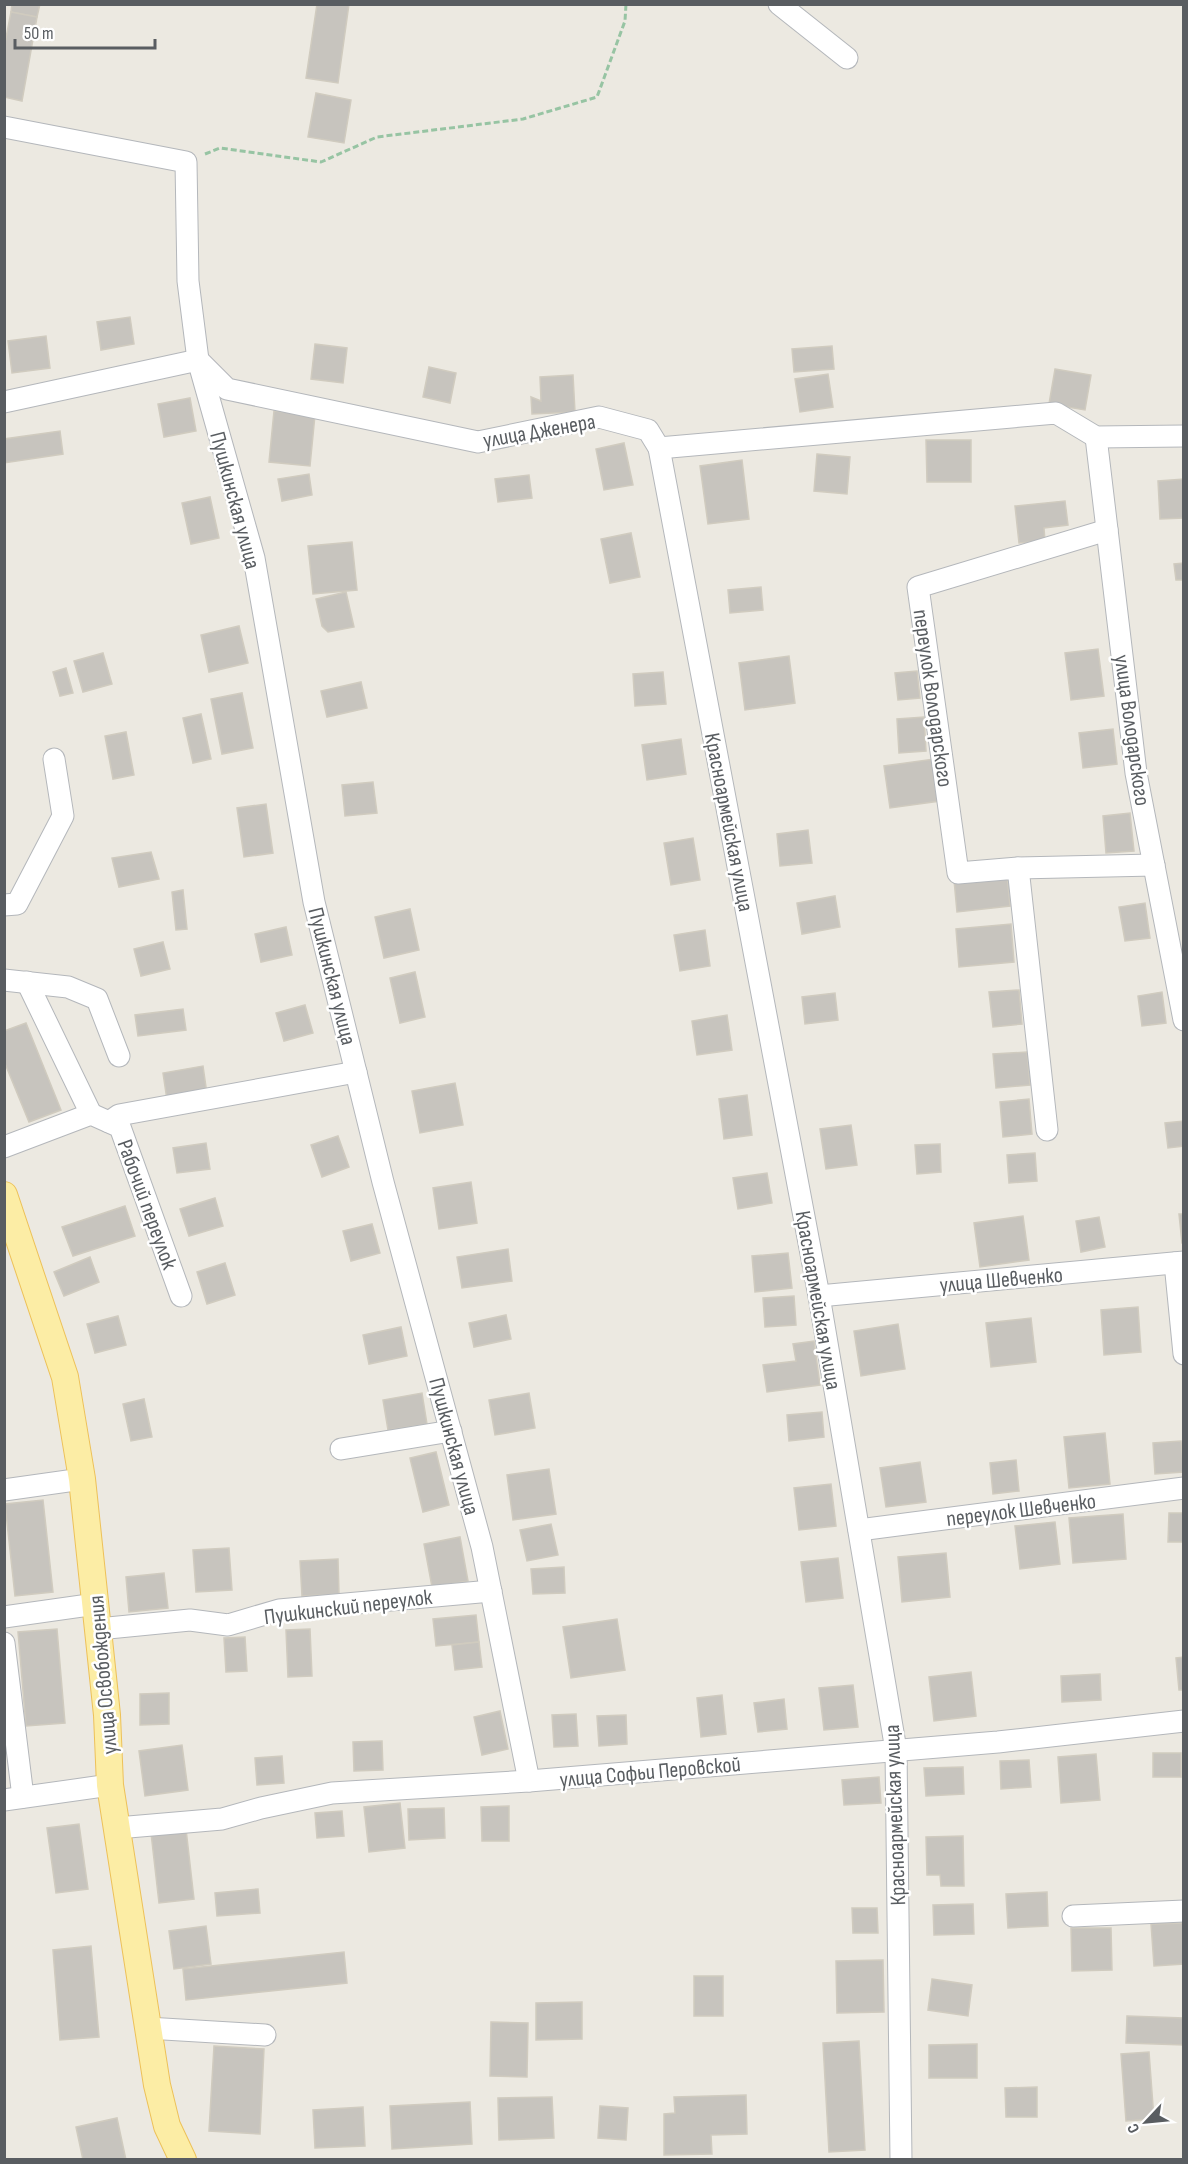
<svg xmlns="http://www.w3.org/2000/svg" width="1188" height="2164" font-family="'Sofia Sans Condensed',sans-serif">
<style>
.building{fill:#c7c4be;stroke:#d0cbbf;stroke-width:1.5}
.lines{fill:none;stroke-linecap:round;stroke-linejoin:round}
.minor-casing{stroke:#b4b7bb;stroke-width:23}
.major-casing{stroke:#edc159;stroke-width:28}
.path{stroke:#97c4a3;stroke-width:3;stroke-dasharray:6 3;stroke-linecap:butt}
.minor{stroke:#fff;stroke-width:21}
.major{stroke:#fceda5;stroke-width:26}
.labels{text-anchor:middle;stroke-width:5;stroke-linejoin:round;paint-order:stroke}
.street-label{font-size:22px;fill:#595d61;stroke:#fff}
</style>
<rect width="100%" height="100%" fill="#ece9e1"/>
<g class="building">
<polygon points="12,4 40,4 37,17 11,12"/>
<polygon points="317,4 349,4 338,83 306,78"/>
<polygon points="11,12 37,17 22,101 4,97 4,48"/>
<polygon points="316,93 351,100 344,143 308,137"/>
<polygon points="130,317 134,344 101,350 97,322"/>
<polygon points="46,336 50,368 12,373 8,341"/>
<polygon points="315,344 347,348 343,383 311,379"/>
<polygon points="832,346 834,369 794,372 792,349"/>
<polygon points="429,367 456,373 450,403 423,397"/>
<polygon points="1055,369 1091,375 1085,410 1049,404"/>
<polygon points="828,374 833,407 800,412 795,379"/>
<polygon points="573,375 575,412 532,414 531,397 541,401 540,377"/>
<polygon points="190,398 196,431 164,437 158,404"/>
<polygon points="274,411 315,415 310,466 269,462"/>
<polygon points="60,431 63,454 4,463 4,439"/>
<polygon points="926,440 971,440 971,482 927,482"/>
<polygon points="624,443 633,485 604,490 596,449"/>
<polygon points="817,454 850,457 847,494 814,491"/>
<polygon points="742,460 749,519 708,524 700,466"/>
<polygon points="309,474 312,495 282,501 278,479"/>
<polygon points="529,475 532,498 498,502 495,479"/>
<polygon points="1184,479 1184,518 1160,519 1158,481"/>
<polygon points="210,497 219,538 191,544 182,503"/>
<polygon points="1065,501 1068,525 1044,528 1045,541 1019,543 1015,506"/>
<polygon points="631,533 640,577 610,583 601,539"/>
<polygon points="352,542 357,590 313,594 308,546"/>
<polygon points="1184,563 1184,580 1176,580 1174,564"/>
<polygon points="761,587 763,610 730,613 728,590"/>
<polygon points="346,592 354,627 328,632 322,626 316,599"/>
<polygon points="239,626 248,663 209,672 201,635"/>
<polygon points="1098,649 1104,696 1071,700 1065,653"/>
<polygon points="103,653 112,684 83,692 74,661"/>
<polygon points="789,656 795,703 745,710 739,663"/>
<polygon points="66,668 73,693 60,696 53,672"/>
<polygon points="917,671 920,698 898,700 895,673"/>
<polygon points="663,672 666,704 635,706 633,674"/>
<polygon points="361,682 367,708 327,717 321,691"/>
<polygon points="242,693 253,748 222,754 211,699"/>
<polygon points="201,714 211,759 193,763 183,718"/>
<polygon points="924,717 926,751 899,753 897,719"/>
<polygon points="1113,729 1117,764 1083,768 1079,733"/>
<polygon points="126,732 134,775 113,779 105,736"/>
<polygon points="681,739 686,774 647,780 642,745"/>
<polygon points="934,759 940,801 890,808 884,766"/>
<polygon points="373,782 377,813 345,816 342,785"/>
<polygon points="266,804 273,853 244,857 237,808"/>
<polygon points="1130,813 1134,851 1106,853 1103,816"/>
<polygon points="808,830 812,863 780,866 777,834"/>
<polygon points="693,838 700,880 671,885 664,843"/>
<polygon points="151,852 159,879 119,887 112,858"/>
<polygon points="1007,874 1010,906 957,912 954,880"/>
<polygon points="183,890 187,929 176,930 172,892"/>
<polygon points="835,896 840,927 802,934 797,903"/>
<polygon points="1145,903 1150,938 1125,941 1119,907"/>
<polygon points="410,909 419,950 384,958 375,917"/>
<polygon points="1011,924 1014,962 959,967 956,929"/>
<polygon points="286,927 292,955 261,962 255,934"/>
<polygon points="705,930 710,966 680,971 674,935"/>
<polygon points="163,942 170,969 141,976 134,949"/>
<polygon points="415,972 425,1017 400,1023 390,978"/>
<polygon points="1019,990 1022,1024 993,1027 989,992"/>
<polygon points="1162,992 1166,1023 1142,1026 1138,996"/>
<polygon points="835,993 838,1020 805,1024 802,997"/>
<polygon points="305,1005 313,1033 284,1041 276,1013"/>
<polygon points="183,1009 186,1030 138,1036 135,1015"/>
<polygon points="727,1015 732,1050 697,1055 692,1021"/>
<polygon points="26,1023 61,1110 29,1122 4,1061 4,1031"/>
<polygon points="1027,1052 1030,1085 996,1088 993,1054"/>
<polygon points="203,1066 207,1094 167,1100 163,1073"/>
<polygon points="455,1083 463,1125 420,1133 412,1091"/>
<polygon points="747,1095 752,1135 724,1139 719,1099"/>
<polygon points="1029,1099 1032,1134 1003,1137 1000,1102"/>
<polygon points="1184,1121 1184,1146 1168,1148 1165,1123"/>
<polygon points="851,1125 857,1165 826,1169 820,1129"/>
<polygon points="338,1136 349,1167 322,1177 311,1145"/>
<polygon points="206,1143 210,1169 177,1173 173,1148"/>
<polygon points="940,1144 941,1172 917,1174 915,1145"/>
<polygon points="1035,1153 1037,1181 1009,1183 1007,1155"/>
<polygon points="767,1173 772,1203 738,1209 733,1178"/>
<polygon points="471,1182 477,1223 439,1229 433,1188"/>
<polygon points="215,1198 223,1226 189,1236 180,1209"/>
<polygon points="125,1206 135,1236 73,1256 62,1227"/>
<polygon points="1179,1214 1184,1214 1184,1243 1182,1243"/>
<polygon points="1023,1216 1029,1260 980,1267 974,1223"/>
<polygon points="1099,1217 1105,1247 1081,1252 1076,1221"/>
<polygon points="372,1224 380,1253 351,1261 343,1231"/>
<polygon points="508,1249 512,1281 462,1288 457,1257"/>
<polygon points="788,1253 792,1288 755,1292 752,1256"/>
<polygon points="90,1257 99,1282 64,1296 54,1272"/>
<polygon points="225,1263 235,1295 207,1304 197,1272"/>
<polygon points="794,1296 796,1325 765,1327 763,1298"/>
<polygon points="1138,1307 1141,1352 1104,1355 1101,1310"/>
<polygon points="506,1315 511,1339 474,1347 469,1323"/>
<polygon points="118,1316 126,1345 95,1353 87,1324"/>
<polygon points="1031,1318 1036,1362 991,1367 986,1323"/>
<polygon points="898,1324 905,1369 861,1376 854,1331"/>
<polygon points="401,1327 407,1356 369,1364 363,1335"/>
<polygon points="814,1341 820,1385 767,1392 763,1365 796,1361 793,1344"/>
<polygon points="422,1393 427,1424 388,1430 383,1400"/>
<polygon points="529,1393 535,1428 495,1435 489,1400"/>
<polygon points="144,1399 152,1437 131,1441 123,1404"/>
<polygon points="822,1412 824,1437 789,1441 787,1415"/>
<polygon points="1105,1433 1110,1484 1069,1488 1064,1437"/>
<polygon points="1181,1441 1184,1472 1155,1474 1153,1443"/>
<polygon points="436,1452 449,1505 423,1512 410,1458"/>
<polygon points="1016,1460 1019,1491 993,1494 990,1463"/>
<polygon points="920,1462 926,1502 886,1507 880,1468"/>
<polygon points="549,1469 556,1514 513,1520 507,1475"/>
<polygon points="831,1484 836,1526 799,1530 794,1488"/>
<polygon points="43,1500 53,1592 15,1596 5,1504"/>
<polygon points="1169,1513 1184,1513 1184,1542 1168,1542"/>
<polygon points="1123,1514 1126,1559 1073,1563 1069,1518"/>
<polygon points="1055,1522 1060,1564 1020,1569 1015,1526"/>
<polygon points="551,1524 558,1555 527,1561 520,1530"/>
<polygon points="460,1537 468,1581 432,1587 424,1544"/>
<polygon points="229,1548 232,1590 196,1592 193,1550"/>
<polygon points="946,1553 950,1597 902,1602 898,1557"/>
<polygon points="838,1558 843,1598 806,1602 801,1562"/>
<polygon points="338,1559 339,1594 302,1596 300,1561"/>
<polygon points="564,1567 565,1593 533,1594 531,1569"/>
<polygon points="164,1573 168,1608 129,1612 126,1577"/>
<polygon points="476,1615 479,1642 436,1646 433,1619"/>
<polygon points="617,1619 625,1670 571,1678 563,1627"/>
<polygon points="57,1629 65,1723 26,1726 18,1632"/>
<polygon points="310,1629 312,1676 288,1677 286,1630"/>
<polygon points="245,1637 247,1671 226,1672 224,1638"/>
<polygon points="479,1642 482,1667 455,1670 452,1645"/>
<polygon points="1184,1657 1184,1690 1179,1690 1176,1658"/>
<polygon points="971,1672 976,1716 934,1721 929,1677"/>
<polygon points="1100,1674 1101,1700 1062,1702 1061,1676"/>
<polygon points="853,1685 858,1727 824,1730 819,1688"/>
<polygon points="169,1693 169,1724 140,1725 140,1694"/>
<polygon points="722,1695 726,1734 701,1737 697,1698"/>
<polygon points="784,1699 787,1729 758,1732 754,1703"/>
<polygon points="500,1711 508,1749 482,1755 474,1717"/>
<polygon points="576,1714 578,1746 554,1747 552,1715"/>
<polygon points="626,1715 627,1744 599,1746 597,1716"/>
<polygon points="382,1741 383,1770 354,1771 353,1742"/>
<polygon points="182,1745 188,1790 145,1796 139,1751"/>
<rect x="1153" y="1753" width="28" height="24"/>
<polygon points="1096,1754 1100,1800 1061,1803 1058,1757"/>
<polygon points="282,1756 284,1783 257,1785 255,1758"/>
<polygon points="1029,1760 1031,1787 1001,1789 1000,1761"/>
<polygon points="963,1767 964,1794 926,1796 924,1768"/>
<polygon points="879,1777 881,1803 844,1805 842,1780"/>
<polygon points="400,1803 405,1848 369,1852 364,1807"/>
<polygon points="509,1806 509,1841 482,1841 481,1807"/>
<polygon points="444,1808 445,1838 409,1840 408,1809"/>
<polygon points="342,1811 344,1836 317,1838 315,1813"/>
<polygon points="79,1824 88,1889 56,1893 47,1828"/>
<polygon points="186,1829 194,1899 159,1903 151,1833"/>
<polygon points="963,1836 964,1886 941,1886 940,1875 927,1875 926,1837"/>
<polygon points="258,1889 260,1913 217,1916 215,1893"/>
<polygon points="1047,1892 1048,1926 1008,1928 1006,1894"/>
<polygon points="973,1904 974,1934 934,1935 933,1905"/>
<polygon points="852,1908 877,1908 878,1933 853,1933"/>
<polygon points="1184,1923 1184,1964 1154,1966 1151,1924"/>
<polygon points="206,1926 211,1964 174,1969 169,1931"/>
<polygon points="1071,1928 1111,1928 1112,1970 1072,1971"/>
<polygon points="91,1946 99,2037 60,2040 53,1950"/>
<polygon points="344,1952 347,1983 186,2000 183,1969"/>
<polygon points="883,1960 884,2012 837,2013 836,1961"/>
<rect x="694" y="1976" width="29" height="40"/>
<polygon points="932,1979 972,1985 968,2016 928,2010"/>
<polygon points="582,2002 582,2039 536,2040 536,2003"/>
<polygon points="1127,2016 1184,2018 1184,2045 1126,2043"/>
<polygon points="491,2022 528,2023 527,2077 490,2076"/>
<polygon points="859,2041 865,2150 829,2152 823,2043"/>
<polygon points="977,2044 977,2078 929,2078 929,2045"/>
<polygon points="214,2046 264,2049 260,2134 209,2131"/>
<polygon points="1149,2052 1154,2119 1126,2121 1121,2054"/>
<polygon points="1037,2087 1037,2117 1006,2117 1005,2088"/>
<polygon points="746,2095 747,2134 711,2135 712,2154 664,2155 664,2114 675,2113 674,2097"/>
<polygon points="552,2097 554,2138 499,2140 498,2098"/>
<polygon points="470,2102 472,2144 392,2149 390,2106"/>
<polygon points="600,2106 628,2108 626,2140 598,2138"/>
<polygon points="363,2107 365,2146 315,2148 313,2110"/>
<polygon points="117,2118 126,2160 83,2160 76,2127"/>
</g>
<g class="lines">
<g class="minor-casing">
<g id="minor">
<polyline points="779,4 847,58"/>
<polyline points="4,127 186,162 188,281 198,360 254,558 314,902 383,1182 482,1547 529,1781"/>
<polyline points="4,402 198,360 227,389 478,442 599,417 648,430 659,448 1056,413 1096,437 1184,436"/>
<polyline points="1096,437 1136,773 1184,1020"/>
<polyline points="659,448 819,1296 896,1750 901,2160"/>
<polyline points="1018,868 1154,865"/>
<polyline points="4,905 17,904 63,816 54,759"/>
<polyline points="4,980 68,987 97,999 119,1056"/>
<polyline points="27,982 91,1114"/>
<polyline points="109,1122 119,1115 356,1072"/>
<polyline points="1047,1130 1018,868 958,873 918,587 1107,530"/>
<polyline points="4,1147 91,1114 120,1127 181,1296"/>
<polyline points="1175,1263 1184,1354"/>
<polyline points="819,1296 1184,1262"/>
<polyline points="341,1449 451,1431"/>
<polyline points="4,1490 82,1479"/>
<polyline points="859,1530 1184,1488"/>
<polyline points="4,1617 96,1604"/>
<polyline points="98,1629 190,1620 228,1625 279,1610 491,1591"/>
<polyline points="4,1643 23,1797"/>
<polyline points="4,1800 110,1785"/>
<polyline points="117,1828 222,1819 261,1808 332,1793 529,1781 998,1742 1184,1721"/>
<polyline points="1073,1916 1184,1911"/>
<polyline points="147,2028 265,2035"/>
</g>
</g>
<g class="major-casing">
<polyline id="major" points="4,1195 65,1377 82,1479 107,1715 110,1785 157,2085 167,2126 183,2160"/>
</g>
<polyline class="path" points="205,154 220,148 321,162 377,137 523,119 597,97 625,21 626,4"/>
<use href="#minor" class="minor"/>
<use href="#major" class="major"/>
</g>
<g class="labels">
<g class="street-label">
<text transform="translate(539 430) rotate(-10)" y="8">улица Дженера</text>
<text transform="translate(236 500) rotate(75)" y="8">Пушкинская улица</text>
<text transform="translate(934 698) rotate(82)" y="8">переулок Володарского</text>
<text transform="translate(1133 730) rotate(82)" y="8">улица Володарского</text>
<text transform="translate(730 822) rotate(79)" y="8">Красноармейская улица</text>
<text transform="translate(333 976) rotate(76)" y="8">Пушкинская улица</text>
<text transform="translate(148 1204) rotate(70)" y="8">Рабочий переулок</text>
<text transform="translate(1001 1279) rotate(-5)" y="8">улица Шевченко</text>
<text transform="translate(819 1300) rotate(80)" y="8">Красноармейская улица</text>
<text transform="translate(455 1446) rotate(75)" y="8">Пушкинская улица</text>
<text transform="translate(1021 1509) rotate(-7)" y="8">переулок Шевченко</text>
<text transform="translate(348 1606) rotate(-7)" y="8">Пушкинский переулок</text>
<text transform="translate(102 1675) rotate(-95)" y="8">улица Освобождения</text>
<text transform="translate(650 1771) rotate(-5)" y="8">улица Софьи Перовской</text>
<text transform="translate(894 1815) rotate(-92)" y="8">Красноармейская улица</text>
</g>
</g>
<rect width="1188" height="2164" fill="none" stroke="#595d61" stroke-width="12"/>
<g transform="translate(1146 2122) rotate(244)" stroke="#ffffff" stroke-width="4.5" paint-order="stroke">
<path d="M0-4.5L10 22L0 15L-10 22Z" fill="#595d61"/>
<text y="-9" font-size="16" font-weight="bold" text-anchor="middle" fill="#595d61">С</text>
</g>
<path d="M15 39v9h140v-9" fill="none" stroke="#595d61" stroke-width="3"/>
<text x="24" y="39" font-size="18" fill="#595d61" stroke="#ffffff" stroke-width="4.5" paint-order="stroke">50 m</text>
</svg>
